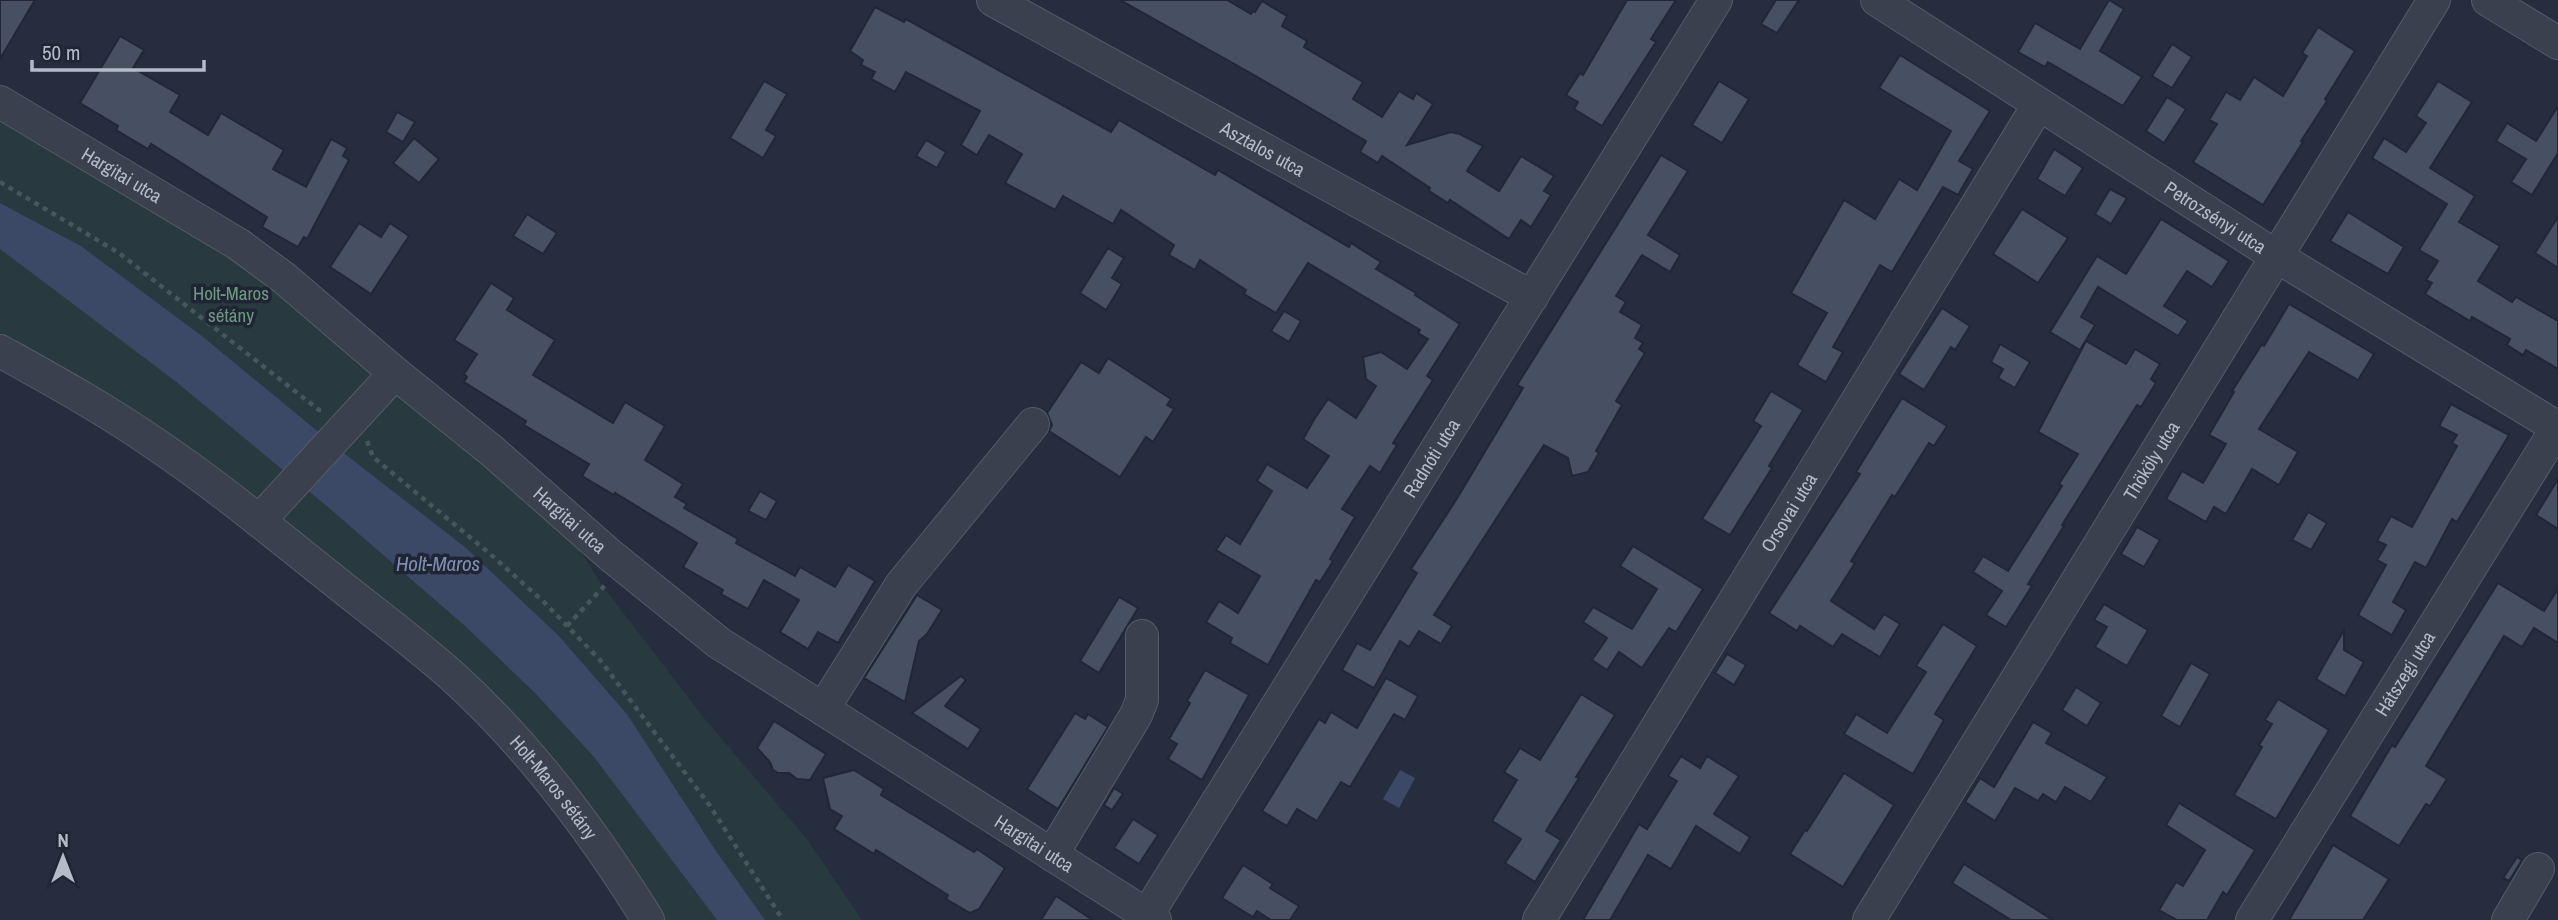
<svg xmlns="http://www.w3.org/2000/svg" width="2558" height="920" font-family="'Archivo Narrow',sans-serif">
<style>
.green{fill:#283a3f}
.water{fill:#3c4966}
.building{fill:#474f62;stroke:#212736;stroke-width:2}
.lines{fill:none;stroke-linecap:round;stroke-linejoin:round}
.minor-casing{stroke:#555b69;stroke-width:34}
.path{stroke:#46575c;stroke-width:4.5;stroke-dasharray:5 5;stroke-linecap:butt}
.minor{stroke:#3a404e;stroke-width:32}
.labels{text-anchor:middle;stroke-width:7;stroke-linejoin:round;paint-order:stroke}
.street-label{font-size:19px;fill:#b6bbc9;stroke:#1f2534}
.park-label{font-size:19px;fill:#6e997e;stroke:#1f2534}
.water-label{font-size:21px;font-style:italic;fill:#7f8eaf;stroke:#1f2534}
</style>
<rect width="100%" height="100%" fill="#262d3e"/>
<g class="green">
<polygon points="0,110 249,264 567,530 602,585 704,718 806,838 862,920 765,920 716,851 627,714 559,636 465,547 349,457 202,336 81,246 0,203"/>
<polygon points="0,249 175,381 329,508 466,627 534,692 594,757 717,920 648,920 449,673 0,351"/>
</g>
<g class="water">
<polygon points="0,203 81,246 202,336 349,457 465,547 559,636 627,714 716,851 765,920 717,920 594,757 534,692 466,627 329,508 175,381 0,249"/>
<polygon points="1400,770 1415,778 1399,808 1383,799"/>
</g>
<g class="building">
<polygon points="0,0 35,0 0,59"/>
<polygon points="1120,0 1227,0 1251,14 1253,11 1255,12 1262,1 1287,16 1282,26 1307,41 1304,47 1363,82 1353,99 1382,117 1399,91 1413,99 1416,93 1433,104 1407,145 1451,132 1460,134 1483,146 1467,171 1499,191 1521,156 1554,176 1544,191 1551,195 1531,227 1521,220 1509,239 1450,200 1448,203 1429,191 1430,188 1382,156 1378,163 1360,152 1366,141 1254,75"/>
<polygon points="1627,0 1676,0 1651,39 1656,42 1602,126 1574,109 1578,102 1566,95 1580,73 1583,75"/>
<polygon points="1776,0 1799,0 1777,33 1761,24"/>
<polygon points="2109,0 2124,9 2100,51 2142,77 2123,106 2048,62 2045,67 2018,52 2035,23 2080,49"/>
<polygon points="875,7 904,22 906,19 1111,132 1119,120 1215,175 1218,170 1349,247 1351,243 1381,262 1376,269 1416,293 1415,295 1460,324 1427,376 1433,380 1393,443 1397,445 1380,473 1370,466 1342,509 1355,517 1330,559 1333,561 1320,582 1316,580 1268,665 1230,643 1232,638 1206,622 1219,601 1238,613 1260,576 1216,550 1226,535 1240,544 1272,491 1257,481 1267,464 1307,488 1329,456 1303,439 1315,418 1328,399 1356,418 1376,386 1366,379 1363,357 1381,352 1407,369 1428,339 1418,333 1420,330 1308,263 1276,313 1244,294 1246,290 1200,260 1195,270 1169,255 1174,245 1121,210 1113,224 1063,196 1055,210 1005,183 1022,154 989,135 977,155 961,145 980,111 906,72 895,92 871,79 875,72 861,65 863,60 850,51"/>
<polygon points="2318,27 2355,51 2325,99 2327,101 2301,141 2303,142 2263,205 2193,162 2217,124 2209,120 2226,92 2240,100 2254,77 2283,96 2307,56 2302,53"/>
<polygon points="120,36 144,50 133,68 180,95 170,112 208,135 221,113 284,150 273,169 306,187 331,139 347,148 343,156 349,160 307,239 304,237 298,247 262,227 267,217 151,144 148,149 116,130 118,126 80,103"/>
<polygon points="2172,44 2192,57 2172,88 2152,76"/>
<polygon points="1900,55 1990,111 1959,161 1973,169 1958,195 1943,187 1892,272 1880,265 1833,347 1843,352 1826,382 1797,365 1827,313 1791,293 1844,200 1875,219 1899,179 1917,190 1951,131 1879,88"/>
<polygon points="764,81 787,94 766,130 776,136 763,158 730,138"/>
<polygon points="1719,81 1749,99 1722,143 1692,125"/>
<polygon points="2438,81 2472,102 2430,168 2475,196 2459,222 2500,246 2478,281 2512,302 2516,297 2558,321 2558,369 2526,350 2523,355 2507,345 2510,339 2472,317 2470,321 2425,294 2432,283 2426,280 2438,261 2419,250 2447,204 2372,158 2384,138 2406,152 2426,123 2416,116"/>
<polygon points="2167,97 2186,109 2164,143 2146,131"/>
<polygon points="2558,106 2558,153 2532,195 2511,182 2526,159 2496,141 2507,123 2536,141"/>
<polygon points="397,112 415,122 403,142 386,132"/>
<polygon points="414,138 439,159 419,183 393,163"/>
<polygon points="926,140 946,152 937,168 916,156"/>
<polygon points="2054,149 2083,168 2065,196 2037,179"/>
<polygon points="1661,155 1688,171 1648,235 1680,255 1670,272 1642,255 1616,296 1626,302 1620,312 1642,325 1635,338 1643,343 1639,349 1645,353 1616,401 1622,405 1596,451 1599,453 1588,472 1572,476 1568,458 1544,445 1434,615 1452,626 1441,644 1419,631 1409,647 1400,641 1374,688 1342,670 1357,643 1370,650 1417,573 1411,569 1456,500 1523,388 1517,385"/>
<polygon points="2110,189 2127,198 2111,224 2095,214"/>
<polygon points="2022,209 2068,238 2038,283 1993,254"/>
<polygon points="2348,212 2404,247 2388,274 2330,241"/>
<polygon points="527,214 557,233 543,254 513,236"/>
<polygon points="2558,217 2558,268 2535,253"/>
<polygon points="2161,219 2229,261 2212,287 2187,271 2164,306 2188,321 2178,336 2098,287 2081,317 2095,325 2080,350 2050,332 2097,256 2126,274"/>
<polygon points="359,223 381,237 390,223 409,236 371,294 330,267"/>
<polygon points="1108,248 1124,258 1112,278 1122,284 1106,310 1080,293"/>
<polygon points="491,283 514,298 507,310 555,340 533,375 613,423 625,402 665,426 645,460 683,484 675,497 687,504 684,508 738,539 736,543 795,576 800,567 835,587 848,565 875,581 838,643 818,632 808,649 780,632 799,600 764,580 748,609 721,594 723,590 683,567 697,543 615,493 614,495 582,476 589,464 524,425 526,421 464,382 467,377 464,374 477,354 454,340"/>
<polygon points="2289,304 2374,354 2358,380 2309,352 2259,429 2298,452 2279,485 2252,469 2226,514 2214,507 2206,522 2166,499 2182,471 2203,483 2226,444 2209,435 2234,392 2232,391 2262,344 2264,346"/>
<polygon points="1942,308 1970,326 1955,350 1951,347 1924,390 1899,374"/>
<polygon points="1284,311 1301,321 1289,342 1271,331"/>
<polygon points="2086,341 2126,364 2135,349 2160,364 2151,379 2156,383 2141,407 2137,405 2062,525 2064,526 2028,584 2032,586 2006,627 1986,615 2002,591 1973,572 1983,556 2008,571 2062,486 2059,484 2078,454 2038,432"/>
<polygon points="2000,344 2030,362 2015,388 1998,378 2003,369 1991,362"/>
<polygon points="1108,358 1171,399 1167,405 1174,409 1153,442 1146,437 1120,477 1049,431 1052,425 1047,413 1081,362 1099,373"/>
<polygon points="1771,391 1803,410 1769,466 1772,468 1730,535 1702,519 1761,426 1753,421"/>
<polygon points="1902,398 1947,426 1934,446 1929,443 1895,497 1892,495 1851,561 1855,563 1831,601 1874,629 1884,614 1900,624 1880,657 1842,634 1833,647 1800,626 1797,631 1769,613 1860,474 1856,472"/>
<polygon points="2451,404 2509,435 2457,522 2452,519 2426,568 2415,562 2393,602 2406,610 2392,635 2358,615 2386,565 2377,560 2386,545 2377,541 2391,516 2412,527 2457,446 2452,443 2457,435 2439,426"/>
<polygon points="2558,479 2558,529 2536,515"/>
<polygon points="760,491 777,501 766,520 748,511"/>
<polygon points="2308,512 2327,523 2311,550 2292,540"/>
<polygon points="2137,527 2160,540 2144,567 2121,554"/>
<polygon points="1633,546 1703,589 1676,632 1669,628 1642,668 1619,652 1607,670 1592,660 1607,638 1583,622 1593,607 1632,629 1657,589 1620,566"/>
<polygon points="2498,583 2544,611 2558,589 2558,643 2534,628 2522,647 2504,636 2426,766 2447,779 2430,806 2426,804 2399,846 2350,816 2392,745 2395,747"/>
<polygon points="917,595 942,610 927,634 919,641 905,702 864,678"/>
<polygon points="1119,597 1138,608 1099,673 1080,661"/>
<polygon points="2104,604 2148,630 2127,666 2095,647 2107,627 2094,620"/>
<polygon points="1943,624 1977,646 1935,714 1944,720 1913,774 1844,734 1856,714 1887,733 1926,672 1916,666"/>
<polygon points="2344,630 2344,650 2364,662 2345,696 2316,679"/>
<polygon points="1727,654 1746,665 1734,685 1715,673"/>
<polygon points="2191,663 2210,674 2180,727 2161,716"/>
<polygon points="1205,670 1249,695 1202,780 1168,759 1177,744 1169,739 1190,703 1187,701"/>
<polygon points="961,676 966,680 945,706 981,729 968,749 912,713"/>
<polygon points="1386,678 1418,696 1405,720 1394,714 1350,787 1341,782 1317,821 1297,809 1287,826 1262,811 1319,719 1325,723 1331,712 1357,728"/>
<polygon points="2076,687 2101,703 2087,726 2062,710"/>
<polygon points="1581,694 1615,715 1576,777 1579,778 1546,831 1561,840 1535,882 1505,863 1521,839 1492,821 1517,780 1504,772 1520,748 1540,760"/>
<polygon points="2278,699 2329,730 2276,819 2234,795 2262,747 2259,745 2272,724 2265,720"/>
<polygon points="1075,713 1085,719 1088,714 1108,727 1058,809 1027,789"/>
<polygon points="774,721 826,754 810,780 797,779 789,773 778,773 773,770 770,762 757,748"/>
<polygon points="2033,722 2052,733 2046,743 2107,777 2091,802 2065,787 2056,802 2043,794 2038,801 2015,788 1995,821 1965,802 1980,778 1994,787"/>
<polygon points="1681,756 1700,768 1707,756 1739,776 1714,814 1750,837 1740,854 1696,826 1671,869 1648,855 1610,920 1583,920 1639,824 1647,829 1677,781 1668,776"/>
<polygon points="854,770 884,789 881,795 974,852 977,849 1005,868 979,909 970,913 946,899 948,895 876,850 874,854 834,829 842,816 830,809 823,778"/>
<polygon points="1844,773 1894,805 1843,887 1790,854 1805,830 1807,831"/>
<polygon points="1114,788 1123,794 1112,810 1104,805"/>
<polygon points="2179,803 2255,850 2227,895 2223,892 2207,920 2177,920 2159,910 2176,882 2183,886 2205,850 2166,825"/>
<polygon points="1133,819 1158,835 1139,864 1114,848"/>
<polygon points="2333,845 2389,879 2363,920 2289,920"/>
<polygon points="2517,857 2522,860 2509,881 2503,878"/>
<polygon points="1964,864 2053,920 2011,920 1952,883"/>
<polygon points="1243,865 1273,884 1270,888 1299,906 1290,920 1271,920 1257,911 1253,917 1222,898"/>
<polygon points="1056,896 1093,920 1041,920"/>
</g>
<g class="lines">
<g class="minor-casing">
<g id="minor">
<path id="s1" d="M993,0L1532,297"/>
<path id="s2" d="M1877,0L2276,256L2558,428"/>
<polyline points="2488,0 2558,43"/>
<path id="s3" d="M0,102L238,244L284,278L395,373L492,451L610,555L719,643L1155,920"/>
<path id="s4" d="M0,351C52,380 105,409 154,443C212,482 267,527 322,571C364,605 409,638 450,674C528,744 593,831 648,920"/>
<polyline points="259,521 395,373"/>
<polyline points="823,709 901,585 1033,424"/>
<polyline points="1052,855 1136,715 1142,700 1142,636"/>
<path id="s5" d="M1144,920L1716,0"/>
<path id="s6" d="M1539,920L2039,104"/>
<path id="s7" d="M1869,920L2434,0"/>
<path id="s8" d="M2252,920L2557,428"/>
<polyline points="2508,920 2538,869"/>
</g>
</g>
<g class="path">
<polyline points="0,182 119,253 319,410 325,410"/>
<polyline points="367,441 373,457 489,553 544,602 600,660 710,806 783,920"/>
<polyline points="567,626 606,584"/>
</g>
<use href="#minor" class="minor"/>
</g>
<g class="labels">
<g class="street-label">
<text dy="7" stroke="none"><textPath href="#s1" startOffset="308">Asztalos utca</textPath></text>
<text dy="7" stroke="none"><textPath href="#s3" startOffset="142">Hargitai utca</textPath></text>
<text dy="7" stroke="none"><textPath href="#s2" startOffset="402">Petrozsényi utca</textPath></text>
<text dy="7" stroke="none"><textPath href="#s5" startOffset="544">Radnóti utca</textPath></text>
<text dy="7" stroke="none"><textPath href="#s7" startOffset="539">Thököly utca</textPath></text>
<text dy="7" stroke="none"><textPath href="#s6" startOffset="478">Orsovai utca</textPath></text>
<text dy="7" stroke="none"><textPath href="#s3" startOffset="709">Hargitai utca</textPath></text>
<text dy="7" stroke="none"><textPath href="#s8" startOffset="290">Hátszegi utca</textPath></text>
<text dy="7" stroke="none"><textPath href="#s4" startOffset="709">Holt-Maros sétány</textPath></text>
<text dy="7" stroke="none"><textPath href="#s3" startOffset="1276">Hargitai utca</textPath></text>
</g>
<g class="park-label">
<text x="231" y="300">Holt-Maros<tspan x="231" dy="22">sétány</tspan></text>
</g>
<g class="water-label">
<text x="438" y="571">Holt-Maros</text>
</g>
</g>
<g transform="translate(63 857)" stroke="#1f2534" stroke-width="5" paint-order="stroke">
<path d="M0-5L12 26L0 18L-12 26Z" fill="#b6bbc9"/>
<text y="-10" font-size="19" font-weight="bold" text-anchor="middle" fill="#b6bbc9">N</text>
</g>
<path d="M32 60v10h172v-10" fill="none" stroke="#b6bbc9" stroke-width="3.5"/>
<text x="42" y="60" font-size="21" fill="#b6bbc9" stroke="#1f2534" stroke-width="5" paint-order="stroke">50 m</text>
</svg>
